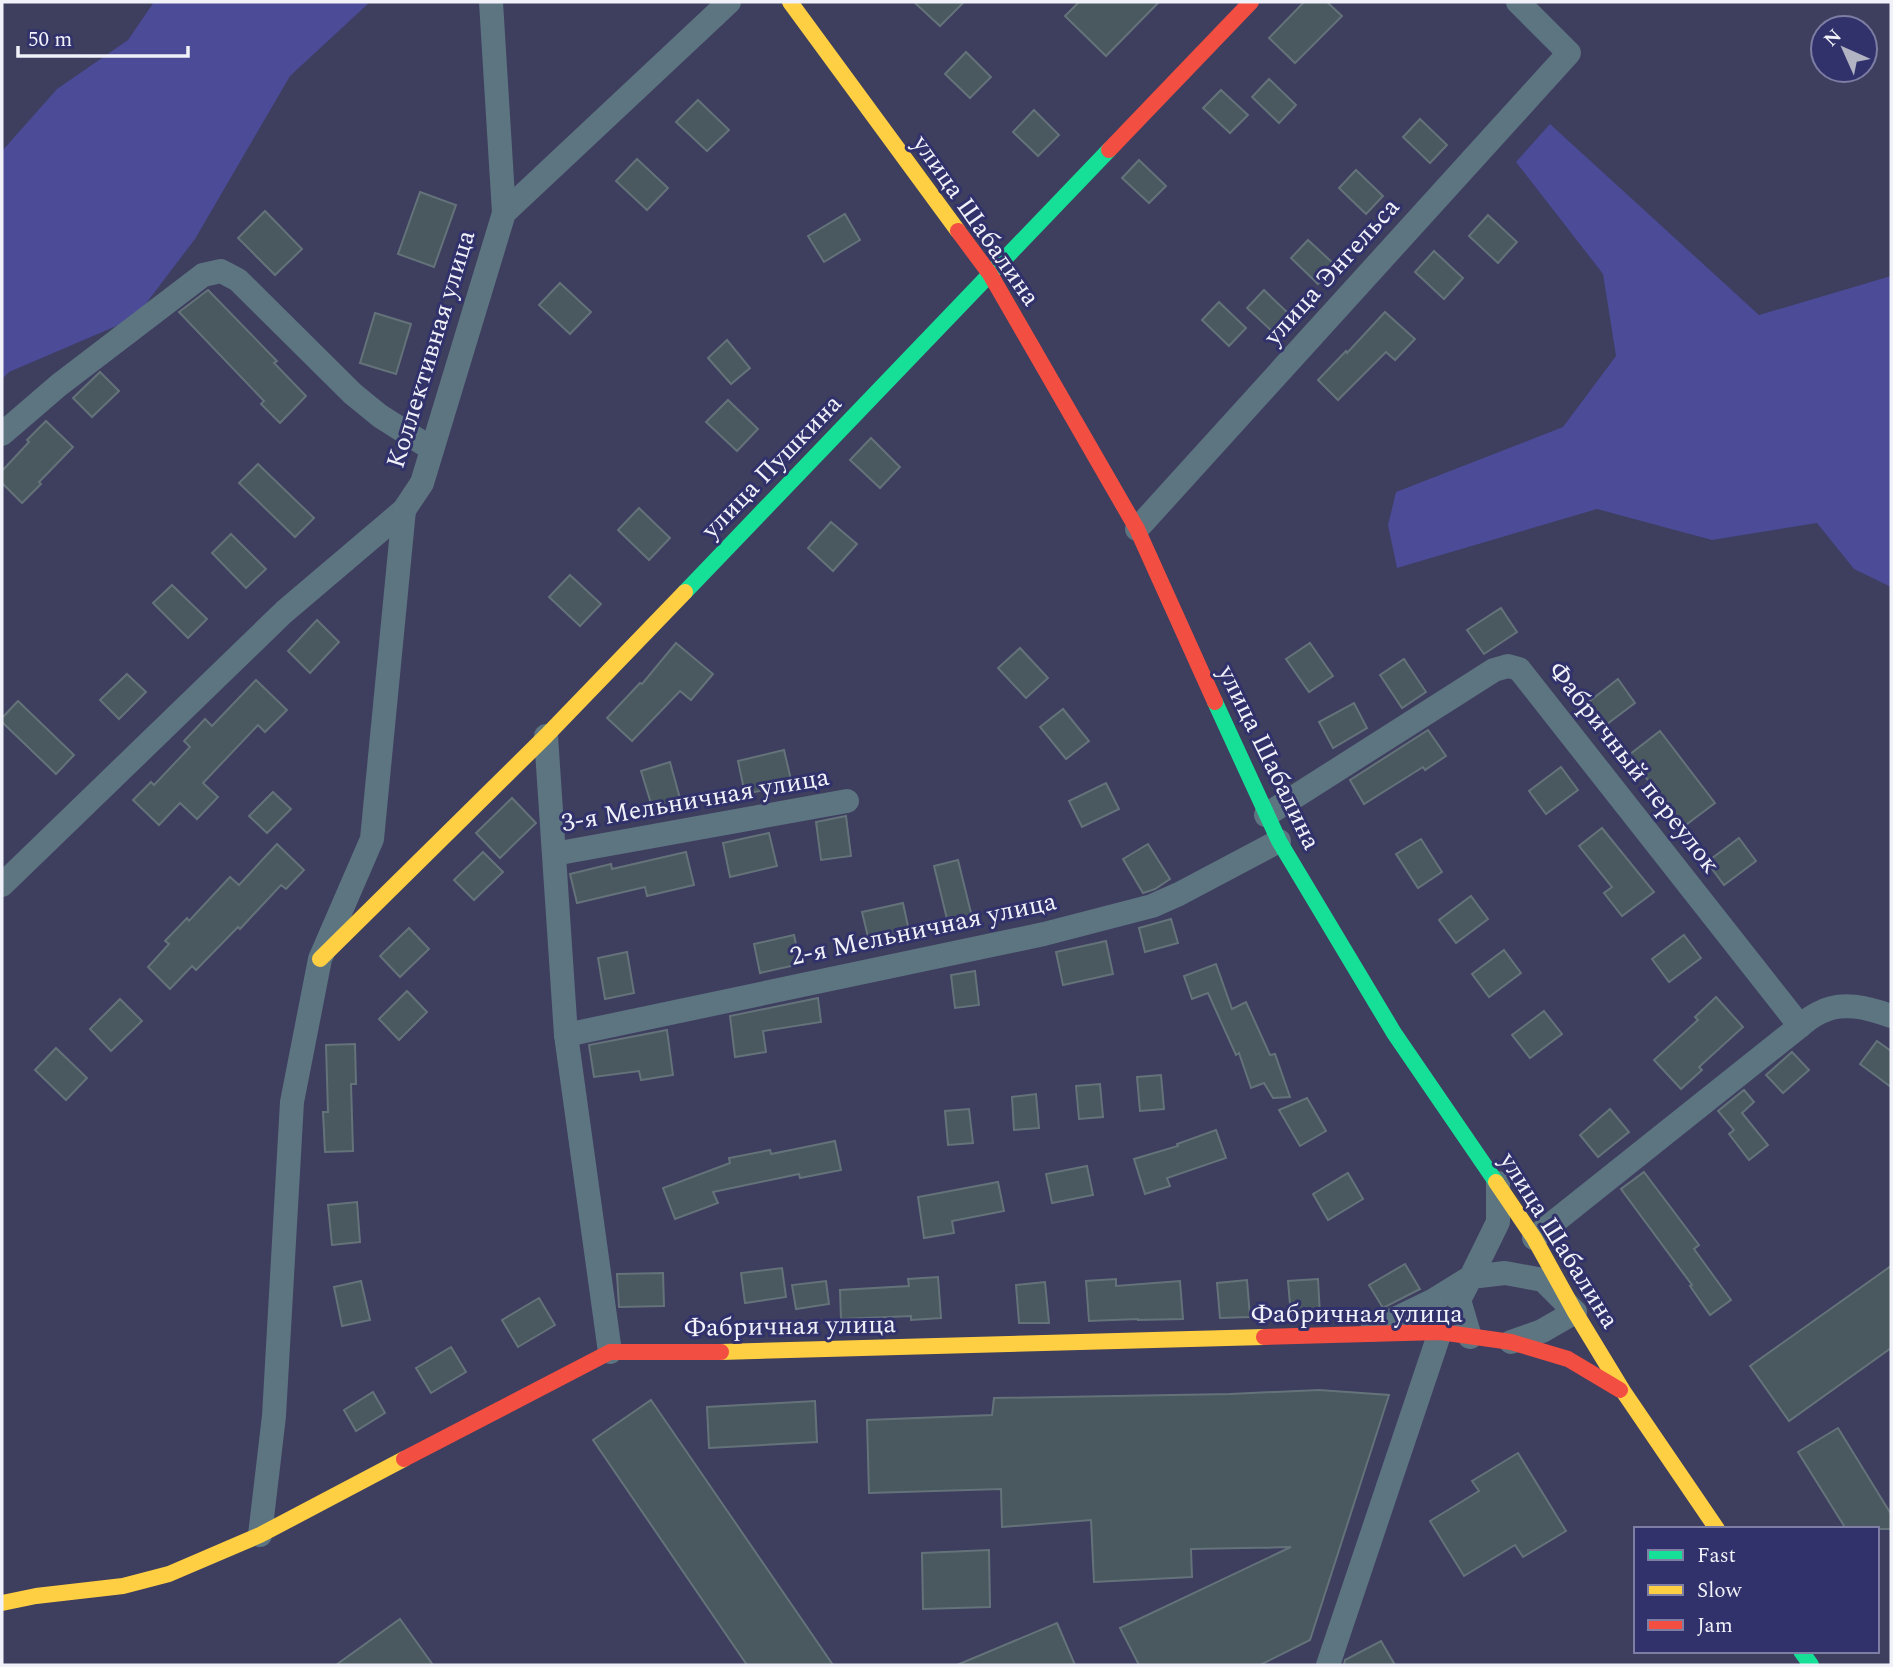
<svg xmlns="http://www.w3.org/2000/svg" width="1893" height="1667" font-family="Spectral,serif">
<style>
.water{fill:#4b4b97}
.building{fill:#4a585f;stroke:#64737a;stroke-width:2}
.lines{fill:none;stroke-linecap:round;stroke-linejoin:round}
.street{stroke:#5d7481;stroke-width:24}
.fast{stroke:#16e098;stroke-width:16}
.slow{stroke:#ffcf43;stroke-width:16}
.jam{stroke:#f24e42;stroke-width:16}
.labels{text-anchor:middle;stroke-width:6;stroke-linejoin:round;paint-order:stroke}
.street-label{font-size:26px;fill:#f1f2f9;stroke:#31316b}
</style>
<rect width="100%" height="100%" fill="#3e3e5e"/>
<g class="water">
<polygon points="154,2 370,2 290,76 195,239 135,318 9,372 2,379 2,151 57,89 128,40"/>
<polygon points="1550,124 1759,315 1891,276 1891,587 1854,569 1817,523 1712,540 1597,509 1397,568 1388,525 1396,492 1563,427 1616,356 1603,274 1516,162"/>
</g>
<g class="building">
<polygon points="914,2 964,2 940,26"/>
<polygon points="1079,2 1159,2 1106,56 1065,16"/>
<polygon points="1304,2 1327,2 1342,16 1295,63 1269,38"/>
<polygon points="966,52 991,77 970,98 945,74"/>
<polygon points="1269,79 1296,105 1279,123 1252,97"/>
<polygon points="1221,90 1248,115 1230,133 1203,108"/>
<polygon points="698,100 729,130 707,151 676,122"/>
<polygon points="1034,110 1059,135 1038,156 1013,132"/>
<polygon points="1420,119 1447,145 1430,163 1403,137"/>
<polygon points="637,159 668,188 647,210 616,181"/>
<polygon points="1139,160 1166,186 1149,203 1122,178"/>
<polygon points="1356,170 1383,196 1366,214 1339,188"/>
<polygon points="420,192 456,205 434,267 398,254"/>
<polygon points="265,211 302,249 275,275 238,238"/>
<polygon points="845,214 860,240 824,262 808,236"/>
<polygon points="1488,215 1517,242 1498,263 1469,236"/>
<polygon points="1308,240 1335,265 1318,284 1291,258"/>
<polygon points="1434,251 1463,278 1444,299 1415,272"/>
<polygon points="560,283 591,312 570,334 539,305"/>
<polygon points="208,290 277,361 274,363 306,396 280,423 261,404 264,401 179,312"/>
<polygon points="1264,290 1291,316 1274,333 1247,308"/>
<polygon points="1219,302 1246,328 1229,346 1202,320"/>
<polygon points="1385,312 1415,339 1395,360 1386,352 1338,400 1318,380 1346,351 1347,353"/>
<polygon points="375,313 411,324 396,374 360,363"/>
<polygon points="727,340 750,368 731,384 708,358"/>
<polygon points="100,372 119,391 92,417 73,398"/>
<polygon points="728,400 758,429 737,451 706,422"/>
<polygon points="46,421 73,447 39,482 41,484 22,503 2,483 2,471 29,442 27,440"/>
<polygon points="871,438 900,467 880,488 850,460"/>
<polygon points="258,464 314,518 295,537 239,483"/>
<polygon points="639,508 670,538 649,560 618,530"/>
<polygon points="831,522 857,544 833,571 808,548"/>
<polygon points="231,534 266,569 246,588 212,553"/>
<polygon points="570,575 601,604 580,626 549,597"/>
<polygon points="172,585 207,619 188,638 153,603"/>
<polygon points="1501,608 1517,632 1484,654 1467,630"/>
<polygon points="317,620 339,642 310,673 288,651"/>
<polygon points="676,643 713,674 691,700 680,691 632,741 607,718 640,683 642,684"/>
<polygon points="1310,643 1333,676 1309,692 1286,659"/>
<polygon points="1020,648 1048,678 1026,698 998,668"/>
<polygon points="1404,659 1426,692 1402,708 1380,675"/>
<polygon points="127,674 146,692 119,719 100,700"/>
<polygon points="1618,679 1635,703 1603,727 1586,704"/>
<polygon points="256,680 287,710 265,732 258,725 203,783 218,797 197,819 180,803 159,825 133,800 151,782 154,785 190,747 184,741 205,719 212,726"/>
<polygon points="18,701 74,755 56,774 2,722 2,718"/>
<polygon points="1354,703 1367,728 1333,748 1319,722"/>
<polygon points="1063,709 1089,741 1066,759 1040,727"/>
<polygon points="1428,730 1446,756 1425,770 1423,767 1364,804 1350,780"/>
<polygon points="1660,731 1715,803 1683,827 1629,755"/>
<polygon points="784,750 792,784 745,794 738,761"/>
<polygon points="670,762 681,802 653,810 641,771"/>
<polygon points="1561,767 1578,790 1546,814 1529,791"/>
<polygon points="1106,783 1119,809 1082,827 1069,801"/>
<polygon points="273,792 291,809 267,833 249,816"/>
<polygon points="512,798 536,823 500,858 476,833"/>
<polygon points="846,816 851,856 821,860 816,822"/>
<polygon points="1602,828 1654,892 1622,916 1604,893 1612,887 1579,846"/>
<polygon points="769,833 777,866 730,877 723,843"/>
<polygon points="1739,838 1756,861 1724,885 1707,862"/>
<polygon points="1421,839 1442,872 1418,888 1396,854"/>
<polygon points="277,844 304,870 286,889 281,885 240,929 238,927 196,970 192,966 170,989 148,967 169,944 165,941 187,918 189,921 230,877 239,885"/>
<polygon points="1148,844 1170,879 1155,889 1143,893 1123,859"/>
<polygon points="483,852 503,872 474,900 454,880"/>
<polygon points="686,852 694,885 647,896 645,887 577,903 570,874 611,864 612,869"/>
<polygon points="958,860 972,917 948,923 934,866"/>
<polygon points="1471,896 1488,919 1456,943 1439,920"/>
<polygon points="903,903 909,931 869,941 862,912"/>
<polygon points="1171,919 1178,943 1145,952 1139,928"/>
<polygon points="409,928 429,949 400,977 380,956"/>
<polygon points="794,935 800,964 760,973 754,944"/>
<polygon points="1684,935 1701,958 1669,982 1652,959"/>
<polygon points="1106,941 1113,974 1063,985 1056,952"/>
<polygon points="1504,950 1521,973 1489,997 1472,974"/>
<polygon points="627,952 634,993 605,999 598,958"/>
<polygon points="1216,964 1232,1009 1246,1002 1270,1055 1275,1054 1290,1097 1273,1098 1264,1083 1251,1088 1239,1053 1236,1055 1208,993 1192,999 1184,976"/>
<polygon points="975,971 979,1005 955,1008 951,975"/>
<polygon points="407,991 427,1012 399,1040 379,1019"/>
<polygon points="1716,997 1743,1027 1699,1067 1702,1070 1681,1089 1654,1060 1698,1020 1695,1017"/>
<polygon points="818,998 821,1022 763,1031 766,1052 735,1057 730,1016"/>
<polygon points="120,999 142,1021 111,1051 90,1029"/>
<polygon points="1544,1011 1562,1034 1530,1058 1512,1035"/>
<polygon points="667,1030 673,1075 641,1080 639,1071 594,1077 589,1045"/>
<polygon points="1877,1041 1891,1051 1891,1087 1860,1064"/>
<polygon points="355,1044 356,1084 351,1084 353,1151 325,1152 323,1112 328,1112 326,1045"/>
<polygon points="56,1048 87,1078 66,1100 35,1070"/>
<polygon points="1792,1052 1809,1070 1783,1093 1766,1075"/>
<polygon points="1161,1075 1164,1109 1140,1111 1137,1077"/>
<polygon points="1100,1084 1103,1117 1079,1119 1076,1086"/>
<polygon points="1744,1090 1754,1102 1742,1113 1768,1145 1749,1160 1729,1134 1734,1130 1718,1111"/>
<polygon points="1036,1094 1039,1128 1014,1130 1012,1097"/>
<polygon points="1307,1098 1326,1131 1300,1146 1279,1110"/>
<polygon points="969,1109 973,1143 948,1145 945,1111"/>
<polygon points="1610,1109 1629,1132 1598,1157 1580,1135"/>
<polygon points="1216,1130 1226,1158 1167,1178 1170,1186 1145,1194 1134,1159 1178,1146 1177,1144"/>
<polygon points="835,1141 841,1170 800,1178 799,1174 713,1192 718,1203 675,1219 663,1188 730,1163 729,1158 770,1150 771,1154"/>
<polygon points="1087,1166 1093,1195 1052,1203 1046,1174"/>
<polygon points="1644,1172 1699,1245 1694,1249 1731,1300 1710,1315 1690,1286 1692,1285 1621,1189"/>
<polygon points="1348,1173 1363,1199 1328,1220 1313,1194"/>
<polygon points="998,1182 1004,1211 952,1221 954,1233 924,1238 918,1197"/>
<polygon points="357,1202 360,1242 332,1245 328,1205"/>
<polygon points="1405,1264 1420,1289 1383,1308 1369,1285"/>
<polygon points="1891,1266 1891,1348 1789,1421 1750,1366"/>
<polygon points="782,1268 786,1297 745,1303 741,1273"/>
<polygon points="663,1273 664,1306 619,1307 617,1274"/>
<polygon points="938,1277 941,1318 911,1320 911,1316 841,1319 840,1290 909,1286 908,1279"/>
<polygon points="1116,1279 1116,1286 1180,1281 1183,1319 1138,1320 1138,1319 1089,1321 1086,1281"/>
<polygon points="1318,1279 1320,1315 1291,1316 1288,1281"/>
<polygon points="1247,1280 1250,1317 1220,1318 1217,1283"/>
<polygon points="361,1281 370,1320 342,1326 334,1287"/>
<polygon points="826,1281 829,1304 796,1309 792,1285"/>
<polygon points="1045,1282 1049,1323 1019,1323 1016,1285"/>
<polygon points="539,1298 555,1325 518,1347 502,1320"/>
<polygon points="451,1347 466,1372 431,1393 416,1368"/>
<polygon points="1319,1390 1389,1395 1310,1640 1260,1665 1139,1665 1120,1628 1291,1547 1191,1549 1192,1577 1094,1582 1091,1520 1002,1527 1001,1489 869,1493 867,1420 992,1415 994,1398 1230,1394"/>
<polygon points="373,1392 385,1413 356,1431 344,1410"/>
<polygon points="651,1400 728,1512 833,1665 747,1665 593,1440"/>
<polygon points="815,1401 817,1442 709,1448 707,1407"/>
<polygon points="1838,1428 1891,1514 1891,1529 1846,1529 1798,1452"/>
<polygon points="1518,1453 1566,1531 1523,1557 1515,1545 1464,1576 1430,1521 1479,1491 1472,1481"/>
<polygon points="989,1550 990,1607 923,1609 922,1553"/>
<polygon points="400,1619 433,1665 336,1665"/>
<polygon points="1057,1623 1075,1665 957,1665"/>
<polygon points="1381,1641 1395,1665 1344,1665 1345,1660"/>
</g>
<g class="lines">
<g class="street">
<polyline points="491,2 504,213"/>
<polyline points="2,434 59,385 203,275 221,271 238,280 353,394 380,416 432,449"/>
<polyline points="1137,529 1569,53 1518,2"/>
<polyline points="546,736 566,1035 610,1352"/>
<path d="M1266,815L1494,670L1508,666L1519,669L1800,1026C1806,1021 1812,1016 1819,1013C1841,1000 1869,1008 1891,1016"/>
<polyline points="554,854 847,801"/>
<polyline points="2,885 284,612 404,510 422,483 504,213 729,2"/>
<polyline points="566,1035 1044,934 1152,906 1179,894 1279,841"/>
<polyline points="1534,1238 1800,1026"/>
<polyline points="1372,1330 1434,1300 1471,1277 1498,1222 1498,1183"/>
<polyline points="1470,1337 1459,1300 1471,1277 1505,1273 1543,1280 1575,1312 1542,1331 1511,1342"/>
<polyline points="260,1535 274,1416 292,1102 320,959 372,839 404,510"/>
<polyline points="1328,1665 1440,1332"/>
</g>
<g class="fast">
<polyline points="685,592 1109,150"/>
<polyline points="1215,702 1279,841 1394,1033 1496,1182"/>
<polyline points="1801,1651 1811,1665"/>
</g>
<g class="slow">
<polyline points="790,2 958,231"/>
<polyline points="320,959 546,736 685,592"/>
<polyline points="1496,1182 1534,1238 1575,1312 1623,1391 1717,1529"/>
<polyline points="721,1352 1264,1337"/>
<polyline points="2,1603 36,1596 123,1586 169,1574 260,1535 404,1459"/>
</g>
<g class="jam">
<polyline points="1109,150 1251,2"/>
<polyline points="958,231 990,274 1137,529 1215,702"/>
<polyline points="1264,1337 1440,1332 1511,1342 1568,1359 1620,1390"/>
<polyline points="404,1459 610,1352 721,1352"/>
</g>
</g>
<g class="labels">
<g class="street-label">
<text transform="translate(977 220) rotate(55)" y="9">улица Шабалина</text>
<text transform="translate(1331 271) rotate(-48)" y="9">улица Энгельса</text>
<text transform="translate(430 349) rotate(-73)" y="9">Коллективная улица</text>
<text transform="translate(771 466) rotate(-46)" y="9">улица Пушкина</text>
<text transform="translate(1270 757) rotate(64)" y="9">улица Шабалина</text>
<text transform="translate(1635 767) rotate(52)" y="9">Фабричный переулок</text>
<text transform="translate(695 799) rotate(-10)" y="9">3-я Мельничная улица</text>
<text transform="translate(923 928) rotate(-12)" y="9">2-я Мельничная улица</text>
<text transform="translate(1560 1240) rotate(58)" y="9">улица Шабалина</text>
<text x="1357" y="1322">Фабричная улица</text>
<text transform="translate(790 1325) rotate(-1)" y="9">Фабричная улица</text>
</g>
</g>
<rect width="1893" height="1667" fill="none" stroke="#f1f2f9" stroke-width="7"/>
<rect x="1634" y="1527" width="245" height="126" fill="#31316b" stroke="#7e7ea4" stroke-width="2"/>
<rect x="1648" y="1550" width="35" height="10" fill="#16e098" stroke="#7e7ea4" stroke-width="2"/>
<text x="1697" y="1562" font-size="21" fill="#f1f2f9">Fast</text>
<rect x="1648" y="1585" width="35" height="10" fill="#ffcf43" stroke="#7e7ea4" stroke-width="2"/>
<text x="1697" y="1597" font-size="21" fill="#f1f2f9">Slow</text>
<rect x="1648" y="1620" width="35" height="10" fill="#f24e42" stroke="#7e7ea4" stroke-width="2"/>
<text x="1697" y="1632" font-size="21" fill="#f1f2f9">Jam</text>
<g transform="translate(1844 49) rotate(315)"><circle r="33" fill="#31316b" stroke="#7e7ea4" stroke-width="2"/>
<path d="M0-5L12 26L0 18L-12 26Z" fill="#b2b3c3"/>
<text y="-10" font-size="19" font-weight="bold" text-anchor="middle" fill="#f1f2f9">N</text>
</g>
<path d="M18 46v10h170v-10" fill="none" stroke="#f1f2f9" stroke-width="3.5"/>
<text x="28" y="46" font-size="21" fill="#f1f2f9" stroke="#31316b" stroke-width="5" paint-order="stroke">50 m</text>
</svg>
